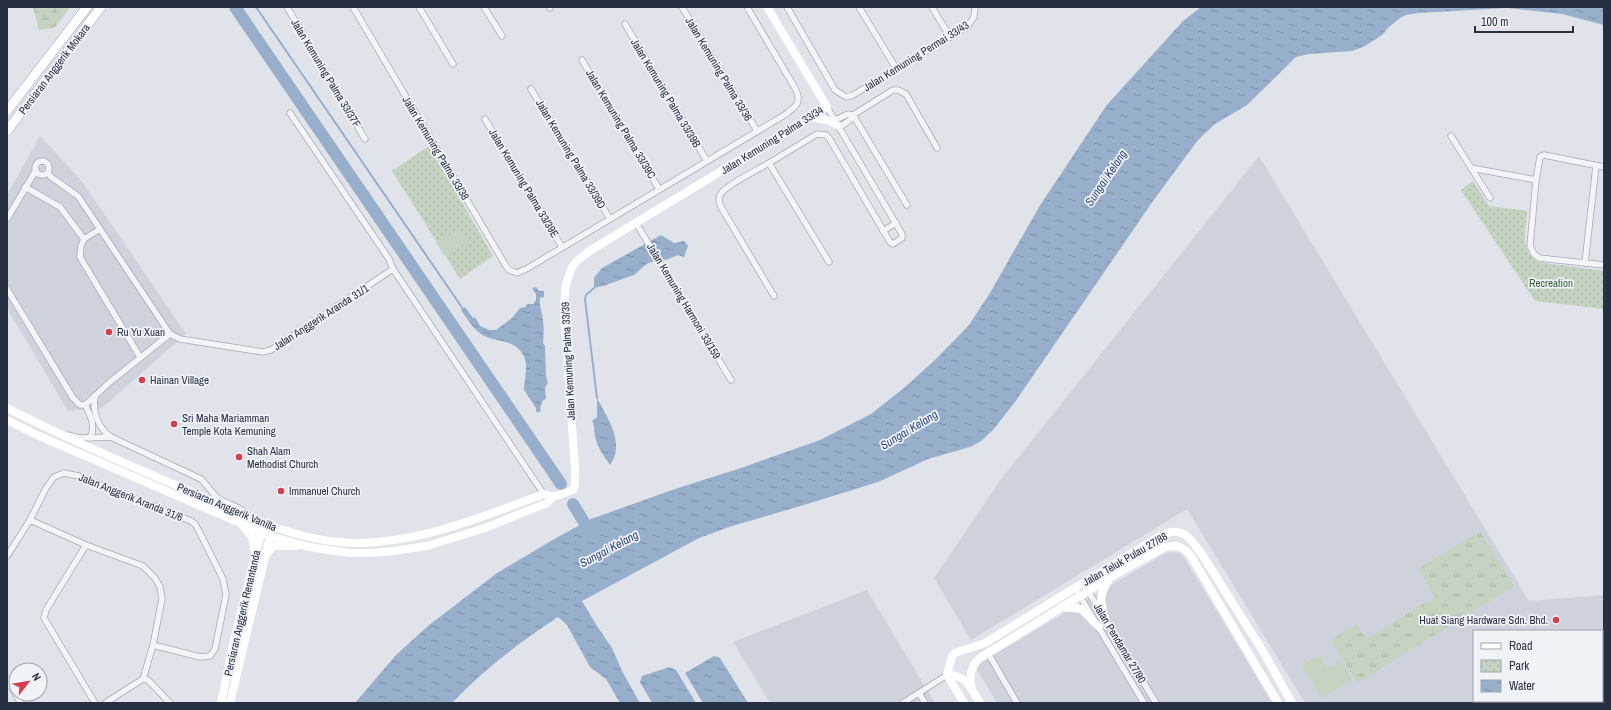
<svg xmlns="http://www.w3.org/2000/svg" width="1611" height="710" font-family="'Archivo Narrow',sans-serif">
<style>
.built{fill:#cdd2dc;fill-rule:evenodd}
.grass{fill:url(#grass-tufts)}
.wetland{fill:url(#wetland-marsh)}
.park{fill:url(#park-dots)}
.pitch{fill:#c4d4c0}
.water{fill:url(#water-ripples)}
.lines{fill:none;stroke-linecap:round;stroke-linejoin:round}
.stream{stroke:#98afcc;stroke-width:2}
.river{stroke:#98afcc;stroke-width:12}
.street-casing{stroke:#a5aab4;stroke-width:7}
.primary-casing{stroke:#9ea6b6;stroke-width:10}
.street{stroke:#f3f4f8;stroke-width:5.5}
.secondary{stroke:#fff;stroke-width:8}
.primary{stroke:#fff;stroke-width:9}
.poi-dot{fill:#d63d4d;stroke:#eff2f7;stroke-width:1.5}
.labels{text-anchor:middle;stroke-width:3.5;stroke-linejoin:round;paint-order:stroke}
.street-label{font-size:11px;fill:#273042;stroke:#eff2f7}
.park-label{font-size:11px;fill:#3a5e34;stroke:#eff2f7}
.poi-label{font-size:11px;fill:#273042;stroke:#eff2f7;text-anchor:start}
.water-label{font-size:12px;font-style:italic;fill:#2f4c78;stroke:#eff2f7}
</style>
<defs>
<pattern id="grass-tufts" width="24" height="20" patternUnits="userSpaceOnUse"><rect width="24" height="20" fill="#c4d4c0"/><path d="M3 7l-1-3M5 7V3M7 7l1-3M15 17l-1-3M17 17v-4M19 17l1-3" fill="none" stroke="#a8b6a6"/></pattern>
<pattern id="wetland-marsh" width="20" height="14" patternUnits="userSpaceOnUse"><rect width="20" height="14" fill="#c4d4c0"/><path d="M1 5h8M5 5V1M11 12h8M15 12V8" fill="none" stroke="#a8b6a6"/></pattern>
<pattern id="park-dots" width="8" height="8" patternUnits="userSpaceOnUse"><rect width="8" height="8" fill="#c4d4c0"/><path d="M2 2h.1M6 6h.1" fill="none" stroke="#a8b6a6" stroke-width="1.8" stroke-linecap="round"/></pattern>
<pattern id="water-ripples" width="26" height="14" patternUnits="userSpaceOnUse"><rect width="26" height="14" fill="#98afcc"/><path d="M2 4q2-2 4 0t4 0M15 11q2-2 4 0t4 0" fill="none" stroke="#7c8fa7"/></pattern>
</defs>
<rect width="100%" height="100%" fill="#e0e3ea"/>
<g class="built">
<polygon points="40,136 81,180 186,334 102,408 68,411 7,308 7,195"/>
<path d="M1259,156L1529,601L1604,595V703H1305L1187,509L971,640L934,578L1002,478ZM1474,631H1602V701H1474Z"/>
<polygon points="1173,552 1180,553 1187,562 1272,703 997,703 977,670 980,663 1166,553"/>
<polygon points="867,590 935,703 770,703 733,642"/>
</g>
<polygon class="grass" points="1480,531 1514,586 1357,683 1331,640 1357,624 1366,639 1435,597 1418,569"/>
<polygon class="wetland" points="33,7 71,7 54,28 39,30"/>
<g class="park">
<polygon points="429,146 493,256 460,279 392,171"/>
<path d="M1473,181L1489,206L1527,211C1526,232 1519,247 1537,262L1604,271V309L1535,301L1461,190Z"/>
</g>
<g class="pitch">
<polygon points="460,229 468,242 444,256 436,242"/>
<polygon points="1319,655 1328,669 1341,661 1352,679 1322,698 1302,666"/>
</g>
<g class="water">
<path d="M1201,7H1604V25L1562,14L1507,8L1418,13L1406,15L1400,18L1389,27L1382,35L1365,46L1352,51L1309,54L1296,57L1247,105L1215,124L1198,140L1153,201L1015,402L993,430L981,441L970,447L928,459L878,482L804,505L732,526L699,538L582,601L597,626L612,648L622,671L640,703H620L606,679L590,667L567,625L558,617C520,642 483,670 452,703H355L396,655L428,626L497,573L556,538L591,519L672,490L741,468L820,440L871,414L904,388L936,359L969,325L990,293L1039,207L1106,106L1183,21Z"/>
<polygon points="661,235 674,243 684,241 688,246 684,257 678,255 668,259 648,263 634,275 603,286 594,288 594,278 602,268"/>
<path d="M536,287L539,291H544V297L540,298C539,304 541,308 542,314C544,324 544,334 543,343L545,346L546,376L548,383C543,388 546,392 546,399L543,400L540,408L541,411L538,413L536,411V408L524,390C524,379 528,369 525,359C517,337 496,344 481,334C472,328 467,318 461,310L465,307L473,318L475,317L480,326L489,330H496L512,318L520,308L525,307L527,304H533L536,300V294L532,288Z"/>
<path d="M597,398C607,417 626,444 610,465C604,456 597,447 595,436C594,430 595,426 592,421L597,417Z"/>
<polygon points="714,656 720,658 748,703 703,703 685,673"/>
<polygon points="670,667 676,670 696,703 652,703 640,682 642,676"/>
</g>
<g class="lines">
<g class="stream">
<polyline points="256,7 463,309"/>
<polyline points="594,288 586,295 585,299 597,398"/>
</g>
<g class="river">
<polyline points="235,7 561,484"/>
<polyline points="573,504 593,537"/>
</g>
<g class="street-casing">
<g id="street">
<polyline points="287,7 365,139"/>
<path d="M353,7L506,266L509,270L517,273L528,268L783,116C795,107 803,104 795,88L747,7"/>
<polyline points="419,7 453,64"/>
<polyline points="484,7 502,36"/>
<polyline points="550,7 550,8"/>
<polyline points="682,7 757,131"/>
<polyline points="787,7 835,90 846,97 853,95 967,27 974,17 975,7"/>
<polyline points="859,7 897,70"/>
<polyline points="932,7 950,37"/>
<polyline points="625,24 707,161"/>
<polyline points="582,60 659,189"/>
<polyline points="531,89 610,219"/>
<polyline points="290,113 389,259 393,269"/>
<polyline points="853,115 907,205"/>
<polyline points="485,119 562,247"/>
<polyline points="835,120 848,114 853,115"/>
<polyline points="839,128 851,119 853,115 893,90 898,90 906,94 937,148"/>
<polyline points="1451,136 1490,198"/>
<circle cx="42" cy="168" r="7"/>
<polyline points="769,163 817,134 826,135 829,138 890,242 893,244 902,238 902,234 827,107"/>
<polyline points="1604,167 1544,155 1540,157 1536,180 1530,246 1534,254 1539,258 1604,265"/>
<polyline points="1471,168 1536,180"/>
<polyline points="48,173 51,177 78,196 170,334 180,339 263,352 271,350 393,269 545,496"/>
<polyline points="25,187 60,207 84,239 81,246 80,257 140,357"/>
<polyline points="7,219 36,170"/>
<polyline points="636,223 731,380"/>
<polyline points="883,231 896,223"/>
<polyline points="84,239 100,229"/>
<polyline points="1585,263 1596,166"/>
<polyline points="7,289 73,398 80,405 85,405"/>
<path d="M774,296L721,207C719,203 718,200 720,195C723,187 759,169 769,163L829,262"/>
<path d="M95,396C92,411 98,428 111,437"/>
<polyline points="85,405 110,382 170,334"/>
<path d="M85,405C91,416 96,427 90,438"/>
<path d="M68,435L80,438L111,437L201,479C207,485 213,495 218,498C228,505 240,506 248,515"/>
<polyline points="30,520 86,545 143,566 155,578 160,587 162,599 153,645 143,679 105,703"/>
<polyline points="86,545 46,610 44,618 95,703"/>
<polyline points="7,556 30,520 46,488 54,477 64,473 79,476 191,521 195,524 199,531 223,579 226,595 215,649 210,656 200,657 153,645"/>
<polyline points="1083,583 1101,612"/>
<polyline points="1075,588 1144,703"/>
<polyline points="1105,619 1156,703"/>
<polyline points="988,653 1017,703"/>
<polyline points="143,679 148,680 170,703"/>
<polyline points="7,680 21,703"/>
<polyline points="919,693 925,703"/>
<polyline points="903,703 947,675"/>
</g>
</g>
<g class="primary-casing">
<g id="primary">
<polyline points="7,111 87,7"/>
<polyline points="7,131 101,7"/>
</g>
</g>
<use href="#street" class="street"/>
<g class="secondary">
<polyline points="810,117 827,120 837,125"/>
<path d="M7,408C63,437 122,462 180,487C237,511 294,543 358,543C423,542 484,516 544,494L553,497L573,490L575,485V468L564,314L565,292L566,284L572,267L578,260L591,250L827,107L767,7"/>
<polyline points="7,420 37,435 270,536 309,547 350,553 370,553 393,551 427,546 485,528 517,515 547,503 553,497"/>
<polyline points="242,525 252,537 255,552"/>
<polyline points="266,555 273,546 296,546"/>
<polyline points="1062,607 1081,609 1099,627"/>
<path d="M1106,621C1100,601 1098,598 1109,579"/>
<path d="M947,675L952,656L955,653L985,643L1160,536C1183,524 1191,539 1203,556L1264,653L1292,703"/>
<path d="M947,675C966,674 971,689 980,703"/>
<polyline points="947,675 964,703"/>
<path d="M972,689C969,677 970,666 980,658L1109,578L1165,547C1177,544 1183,547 1191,556L1278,703"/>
<polyline points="221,703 234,640 262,529"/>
<polyline points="230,703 271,532"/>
</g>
<use href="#primary" class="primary"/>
</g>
<g class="poi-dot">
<circle cx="109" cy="332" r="4"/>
<circle cx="142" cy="380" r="4"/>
<circle cx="174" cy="424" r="4"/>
<circle cx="239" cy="457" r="4"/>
<circle cx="281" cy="491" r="4"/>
<circle cx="1556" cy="620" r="4"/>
</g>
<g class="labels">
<g class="street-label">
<text transform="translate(916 56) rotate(-32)" y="4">Jalan Kemuning Permai 33/43</text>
<text transform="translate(54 69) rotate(-53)" y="4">Persiaran Anggerik Mokara</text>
<text transform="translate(719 69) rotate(59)" y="4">Jalan Kemuning Palma 33/36</text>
<text transform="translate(326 73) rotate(59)" y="4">Jalan Kemuning Palma 33/37F</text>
<text transform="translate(666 93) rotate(59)" y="4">Jalan Kemuning Palma 33/39B</text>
<text transform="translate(621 124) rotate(59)" y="4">Jalan Kemuning Palma 33/39C</text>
<text transform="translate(772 140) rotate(-32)" y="4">Jalan Kemuning Palma 33/34</text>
<text transform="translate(436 148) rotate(59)" y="4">Jalan Kemuning Palma 33/38</text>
<text transform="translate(571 154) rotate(59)" y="4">Jalan Kemuning Palma 33/39D</text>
<text transform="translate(524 183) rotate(59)" y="4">Jalan Kemuning Palma 33/39E</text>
<text transform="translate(684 301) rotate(59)" y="4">Jalan Kemuning Harmoni 33/159</text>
<text transform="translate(321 317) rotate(-33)" y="4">Jalan Anggerik Aranda 31/1</text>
<text transform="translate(568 361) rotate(-93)" y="4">Jalan Kemuning Palma 33/39</text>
<text transform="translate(131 497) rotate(22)" y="4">Jalan Anggerik Aranda 31/6</text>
<text transform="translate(227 507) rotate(23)" y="4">Persiaran Anggerik Vanilla</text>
<text transform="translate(1125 559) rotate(-30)" y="4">Jalan Teluk Pulau 27/88</text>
<text transform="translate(242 613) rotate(-77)" y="4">Persiaran Anggerik Renantanda</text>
<text transform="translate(1120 643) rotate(59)" y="4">Jalan Pendamar 27/90</text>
</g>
<g class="park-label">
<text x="1551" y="287">Recreation</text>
</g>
<g class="poi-label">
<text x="117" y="336">Ru Yu Xuan</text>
<text x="150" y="384">Hainan Village</text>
<text x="182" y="422">Sri Maha Mariamman<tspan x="182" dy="13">Temple Kota Kemuning</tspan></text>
<text x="247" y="455">Shah Alam<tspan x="247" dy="13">Methodist Church</tspan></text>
<text x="289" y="495">Immanuel Church</text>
<text x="1548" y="624" text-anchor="end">Huat Siang Hardware Sdn. Bhd.</text>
</g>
<g class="water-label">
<text transform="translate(1106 178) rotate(-56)" y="4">Sungai Kelang</text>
<text transform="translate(909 430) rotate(-31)" y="4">Sungai Kelang</text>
<text transform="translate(609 549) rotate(-28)" y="4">Sungai Kelang</text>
</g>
</g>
<rect width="1611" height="710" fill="none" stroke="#273042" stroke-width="16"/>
<rect x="1473" y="630" width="130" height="72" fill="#eff2f7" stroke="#9fa4af"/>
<rect x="1481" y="643" width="20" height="6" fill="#ffffff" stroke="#9fa4af"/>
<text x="1509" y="650" font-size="12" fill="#273042">Road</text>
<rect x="1481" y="660" width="20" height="12" fill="url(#park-dots)" stroke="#9fa4af"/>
<text x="1509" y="670" font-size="12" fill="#273042">Park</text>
<rect x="1481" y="680" width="20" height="12" fill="url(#water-ripples)" stroke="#9fa4af"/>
<text x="1509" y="690" font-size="12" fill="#273042">Water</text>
<g transform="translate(28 682) rotate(59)"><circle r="19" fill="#eff2f7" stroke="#9fa4af"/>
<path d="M0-3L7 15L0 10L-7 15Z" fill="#d63d4d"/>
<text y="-6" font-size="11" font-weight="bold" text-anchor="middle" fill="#273042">N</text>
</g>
<path d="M1475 26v6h98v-6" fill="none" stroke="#273042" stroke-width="2"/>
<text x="1481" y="26" font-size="12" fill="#273042" stroke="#eff2f7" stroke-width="3" paint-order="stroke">100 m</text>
</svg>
